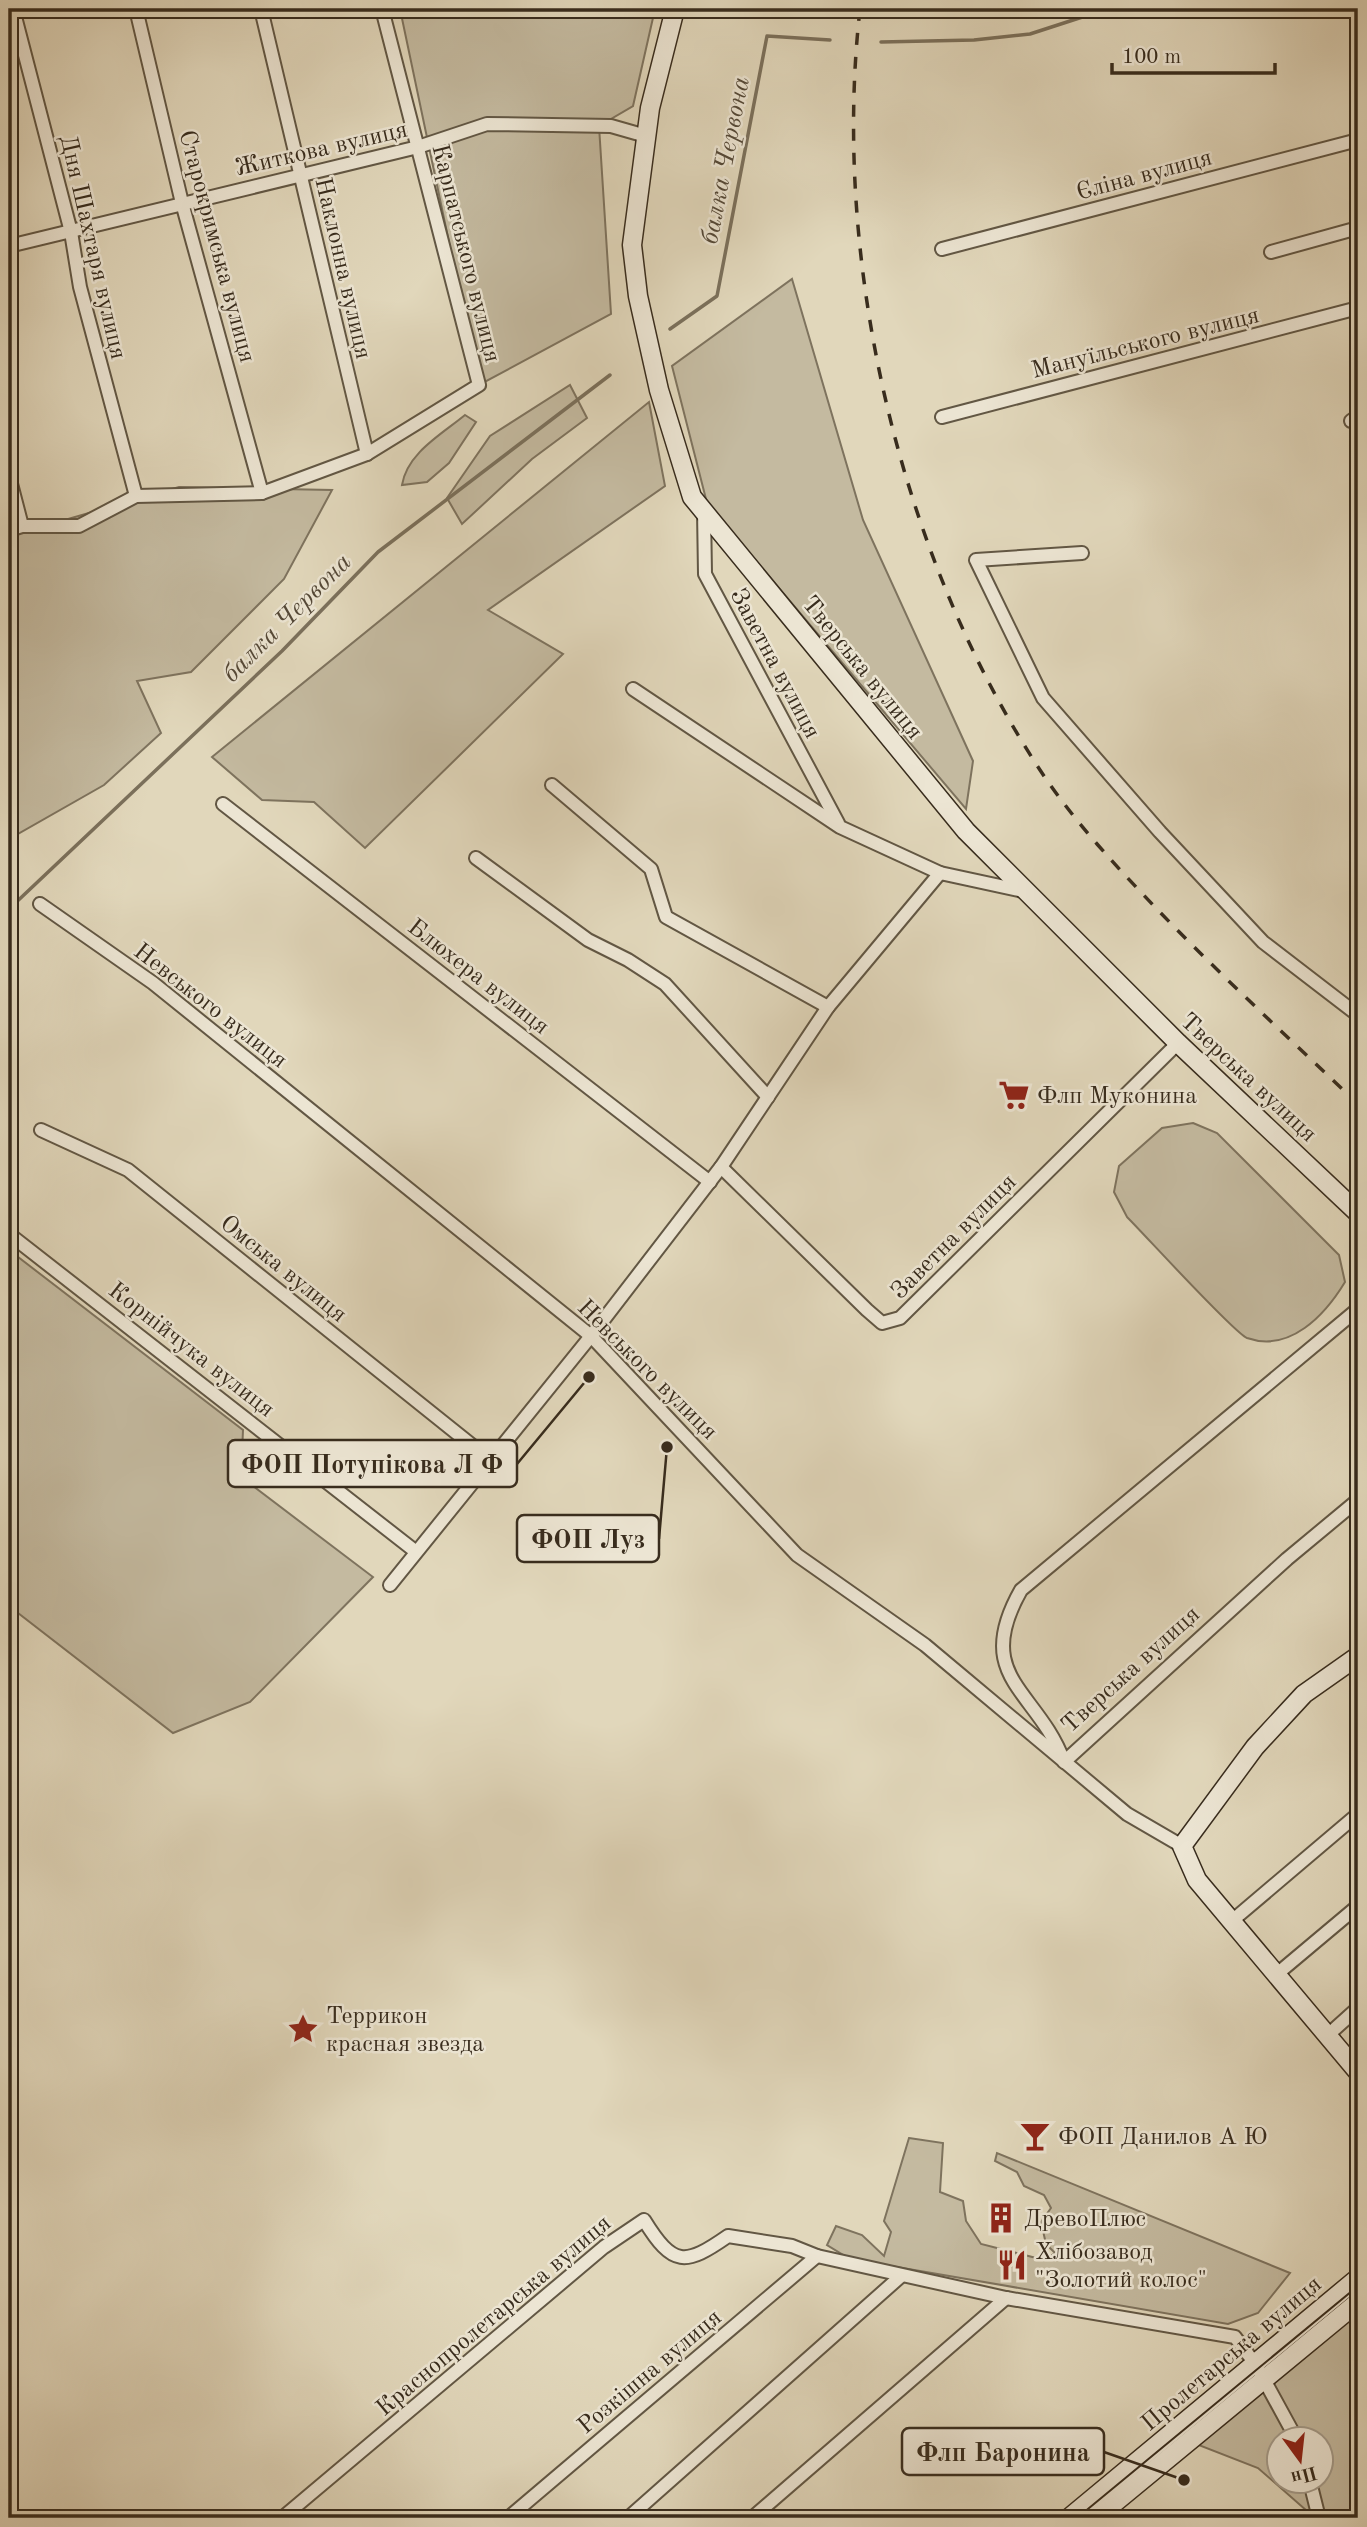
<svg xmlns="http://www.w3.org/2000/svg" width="1367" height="2527" font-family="'Old Standard TT',serif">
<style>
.green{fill:#c4baa0;stroke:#7e735e;stroke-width:2;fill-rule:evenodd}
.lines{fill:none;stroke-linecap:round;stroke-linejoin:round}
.stream{stroke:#7b705b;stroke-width:3.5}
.minor-casing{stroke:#625744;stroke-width:16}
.secondary-casing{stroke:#382c1d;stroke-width:21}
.minor{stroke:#ece5d3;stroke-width:12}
.secondary{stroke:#ece5d3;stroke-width:18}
.tram{stroke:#382c1d;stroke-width:2}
.rail{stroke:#382c1d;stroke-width:3.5;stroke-dasharray:12 12;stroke-linecap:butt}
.labels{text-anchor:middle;stroke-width:5;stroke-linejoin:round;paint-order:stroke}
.street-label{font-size:24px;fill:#382c1d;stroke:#ece5d3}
.poi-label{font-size:24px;fill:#382c1d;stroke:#ece5d3;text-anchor:start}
.water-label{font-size:26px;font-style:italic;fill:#544837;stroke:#ece5d3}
.leader{fill:none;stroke:#382c1d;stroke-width:2.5}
.callout-dot{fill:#382c1d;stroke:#ece5d3;stroke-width:2.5}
.callout{fill:#ece5d3;stroke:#382c1d;stroke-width:2.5}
.callout-label{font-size:26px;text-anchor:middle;font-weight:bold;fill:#382c1d}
</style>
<rect width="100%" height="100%" fill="#e1d7bb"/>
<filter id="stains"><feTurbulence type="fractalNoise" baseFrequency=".00286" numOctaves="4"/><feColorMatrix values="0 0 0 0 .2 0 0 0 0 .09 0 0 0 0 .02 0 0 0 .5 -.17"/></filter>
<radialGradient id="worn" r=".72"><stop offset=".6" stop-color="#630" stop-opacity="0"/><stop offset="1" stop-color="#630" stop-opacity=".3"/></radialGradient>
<g class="green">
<polygon points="400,9 655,9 633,106 599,126 611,314 479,385"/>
<polygon points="792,279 863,520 973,761 966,809 707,503 672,366"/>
<polygon points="570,385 587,418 532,459 462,524 447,498 490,436"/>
<polygon points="649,402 665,486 488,610 563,654 365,848 314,802 262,800 212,757"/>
<path d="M465,415L476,422L449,463L427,482L402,485C407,453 442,434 465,415Z"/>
<polygon points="179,487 332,490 284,579 191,672 137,681 161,733 104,785 16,835 9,836 9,536"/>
<path d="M1193,1123L1217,1133L1339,1255L1345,1282C1325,1315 1290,1353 1247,1338C1234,1333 1145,1235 1127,1217L1114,1192L1119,1166L1162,1128Z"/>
<polygon points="9,1250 243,1430 241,1477 373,1577 250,1702 173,1733 9,1606"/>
<polygon points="909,2138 943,2143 940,2192 963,2201 966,2221 981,2244 1044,2260 1055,2253 1046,2244 1041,2222 1051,2208 1044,2195 1024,2186 1017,2172 995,2161 997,2153 1290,2273 1258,2313 1228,2324 850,2259 827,2245 836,2226 862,2235 884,2256 891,2232 884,2221"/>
<path d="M1358,2309V2518H1315L1258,2468L1196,2444ZM1280,2440H1322V2482H1280Z"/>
</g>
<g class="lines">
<g class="stream">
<polyline points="881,42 974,40 1030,34 1107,9"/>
<polyline points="670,329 717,296 767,36 830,40"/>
<polyline points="9,909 282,651 378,552 610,375"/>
</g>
<g class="minor-casing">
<g id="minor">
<polyline points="13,9 71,232 80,287 136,496"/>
<polyline points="136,9 182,203 262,493"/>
<polyline points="261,9 367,454"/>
<polyline points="9,246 418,147 487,124 611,126 646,136"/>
<polyline points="942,249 1358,140"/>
<polyline points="1271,252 1358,228"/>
<polyline points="942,417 1358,308"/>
<polyline points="1351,421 1358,416"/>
<polyline points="9,476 22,526"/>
<polyline points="704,511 705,574 838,823"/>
<polyline points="9,530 22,526 79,526 136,496 262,493 367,454 479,385 382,9"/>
<polyline points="1082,553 976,560 1043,698 1160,832 1263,942 1358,1015"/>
<polyline points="633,689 840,827 940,873"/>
<polyline points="552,785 651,869 666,917 828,1007"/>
<polyline points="223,804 710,1182"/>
<polyline points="476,858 588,940 628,960 665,984 768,1097"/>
<polyline points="40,904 153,983 591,1336 797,1555 925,1645 1127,1814 1182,1846"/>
<polyline points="41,1130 128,1170 489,1459"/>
<polyline points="721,1167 867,1310 882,1323 900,1318 1178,1043"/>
<polyline points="9,1234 415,1551"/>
<path d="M1358,1309L1021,1590C971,1678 1038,1690 1064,1762L1287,1559L1358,1500"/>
<polyline points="390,1585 591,1336 721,1167 828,1007 940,873 1023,891"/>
<polyline points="1233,1920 1358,1814"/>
<polyline points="1277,1974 1358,1906"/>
<polyline points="1328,2035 1358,2008"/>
<polyline points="1310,2482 1319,2518"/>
<path d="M282,2518L604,2247L644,2220C673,2267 685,2266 728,2236L792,2246L817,2256L1006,2298L1235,2337L1256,2365L1297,2440"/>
<polyline points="508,2518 817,2256"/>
<polyline points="628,2518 901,2276"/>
<polyline points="752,2518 1006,2298"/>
</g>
</g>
<g class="secondary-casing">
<g id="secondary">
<polyline points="675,9 650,108 632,245 638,296 659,390 692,497 966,831 1178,1043 1358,1213"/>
<polyline points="1358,1656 1304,1694 1255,1747 1182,1846 1197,1880 1358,2072"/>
<polyline points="1069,2518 1358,2278"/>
<polyline points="1096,2518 1358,2302"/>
</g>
</g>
<use href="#minor" class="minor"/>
<use href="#secondary" class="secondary"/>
<polyline class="tram" points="1077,2518 1358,2286"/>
<path class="rail" d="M860,9C831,264 901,562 1044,776C1076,823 1115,865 1154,906C1220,975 1290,1039 1358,1104"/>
</g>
<defs>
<g id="supermarket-bare" transform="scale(2.415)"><path d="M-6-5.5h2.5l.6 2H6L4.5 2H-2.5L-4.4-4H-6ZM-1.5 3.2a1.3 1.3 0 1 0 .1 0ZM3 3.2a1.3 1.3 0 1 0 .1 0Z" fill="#8f2418" stroke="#ece5d3" stroke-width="2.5" paint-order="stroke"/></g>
<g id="sight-bare" transform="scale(2.415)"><path d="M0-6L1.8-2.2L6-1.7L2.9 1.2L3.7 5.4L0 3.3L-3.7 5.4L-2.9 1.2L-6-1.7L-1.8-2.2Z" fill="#8f2418" stroke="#ece5d3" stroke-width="2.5" paint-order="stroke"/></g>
<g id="bar-bare" transform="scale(2.415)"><path d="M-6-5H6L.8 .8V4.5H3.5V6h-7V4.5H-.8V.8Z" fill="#8f2418" stroke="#ece5d3" stroke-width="2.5" paint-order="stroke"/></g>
<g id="building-bare" transform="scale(2.415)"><path d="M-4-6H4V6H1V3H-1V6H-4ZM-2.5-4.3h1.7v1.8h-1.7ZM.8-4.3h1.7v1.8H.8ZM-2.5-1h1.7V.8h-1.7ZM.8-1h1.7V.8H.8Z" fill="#8f2418" stroke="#ece5d3" stroke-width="2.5" paint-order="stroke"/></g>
<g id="restaurant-bare" transform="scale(2.415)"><path d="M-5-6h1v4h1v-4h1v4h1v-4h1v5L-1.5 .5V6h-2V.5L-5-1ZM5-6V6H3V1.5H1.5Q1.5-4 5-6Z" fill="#8f2418" stroke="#ece5d3" stroke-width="2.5" paint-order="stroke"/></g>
</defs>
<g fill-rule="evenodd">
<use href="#supermarket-bare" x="1014" y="1095"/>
<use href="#sight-bare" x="303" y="2029"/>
<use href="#bar-bare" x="1035" y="2136"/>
<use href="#building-bare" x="1001" y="2218"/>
<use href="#restaurant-bare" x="1012" y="2265"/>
</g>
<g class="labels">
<g class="street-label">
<text transform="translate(321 148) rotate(-13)" y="8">Житкова вулиця</text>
<text transform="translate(1144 174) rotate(-15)" y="8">Єліна вулиця</text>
<text transform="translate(218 246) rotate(75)" y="8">Старокримська вулиця</text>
<text transform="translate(94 247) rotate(77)" y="8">Дня Шахтаря вулиця</text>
<text transform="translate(467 253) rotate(76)" y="8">Карпатського вулиця</text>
<text transform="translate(344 268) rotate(77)" y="8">Наклонна вулиця</text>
<text transform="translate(1145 342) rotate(-14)" y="8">Мануїльського вулиця</text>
<text transform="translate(776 663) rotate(62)" y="8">Заветна вулиця</text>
<text transform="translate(863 667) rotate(51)" y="8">Тверська вулиця</text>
<text transform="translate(479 976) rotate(38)" y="8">Блюхера вулиця</text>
<text transform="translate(211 1005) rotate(38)" y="8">Невського вулиця</text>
<text transform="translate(1249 1077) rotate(43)" y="8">Тверська вулиця</text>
<text transform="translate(953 1236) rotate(-45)" y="8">Заветна вулиця</text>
<text transform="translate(284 1268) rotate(39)" y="8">Омська вулиця</text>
<text transform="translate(192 1349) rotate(38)" y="8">Корнійчука вулиця</text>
<text transform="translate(648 1369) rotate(45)" y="8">Невського вулиця</text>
<text transform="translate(1130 1669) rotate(-42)" y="8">Тверська вулиця</text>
<text transform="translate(493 2315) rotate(-40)" y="8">Краснопролетарська вулиця</text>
<text transform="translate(1231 2353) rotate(-40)" y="8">Пролетарська вулиця</text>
<text transform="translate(649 2371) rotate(-40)" y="8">Розкішна вулиця</text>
</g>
<g class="poi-label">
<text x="1037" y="1103">Флп Муконина</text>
<text x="326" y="2023">Террикон<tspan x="326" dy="28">красная звезда</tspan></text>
<text x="1058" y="2144">ФОП Данилов А Ю</text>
<text x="1024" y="2226">ДревоПлюс</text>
<text x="1035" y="2259">Хлібозавод<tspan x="1035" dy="28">"Золотий колос"</tspan></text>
</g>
<g class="water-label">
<text transform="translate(724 160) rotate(-79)" y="9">балка Червона</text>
<text transform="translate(286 617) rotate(-45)" y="9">балка Червона</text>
</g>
</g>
<path class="leader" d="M589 1377L517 1464M667 1447L659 1539M1184 2480L1104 2452"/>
<g class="callout-dot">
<circle cx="589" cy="1377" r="7"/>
<circle cx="667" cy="1447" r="7"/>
<circle cx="1184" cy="2480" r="7"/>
</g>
<g class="callout">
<rect x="228" y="1440" width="289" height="47" rx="7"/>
<rect x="517" y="1515" width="142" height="47" rx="7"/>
<rect x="902" y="2428" width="202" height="47" rx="7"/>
</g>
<g class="callout-label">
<text x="372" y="1473">ФОП Потупікова Л Ф</text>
<text x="588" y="1548">ФОП Луз</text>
<text x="1003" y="2461">Флп Баронина</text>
</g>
<rect width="1367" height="2527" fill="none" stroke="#e1d7bb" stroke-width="35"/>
<rect x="10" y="10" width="1346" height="2506" fill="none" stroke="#382c1d" stroke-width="3.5"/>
<rect x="18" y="18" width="1332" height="2492" fill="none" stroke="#382c1d" stroke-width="2"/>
<g transform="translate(1300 2460) rotate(165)"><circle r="33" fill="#ece5d3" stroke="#a49b8a" stroke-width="2"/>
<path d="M0-5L12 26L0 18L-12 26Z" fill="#8f2418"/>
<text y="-10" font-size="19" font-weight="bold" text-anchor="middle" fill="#382c1d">Пн</text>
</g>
<path d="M1112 63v10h163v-10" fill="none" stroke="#382c1d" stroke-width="3.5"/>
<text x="1122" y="63" font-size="21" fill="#382c1d" stroke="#ece5d3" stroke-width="5" paint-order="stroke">100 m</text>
<rect width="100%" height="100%" filter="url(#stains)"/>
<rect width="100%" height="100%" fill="url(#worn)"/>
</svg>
